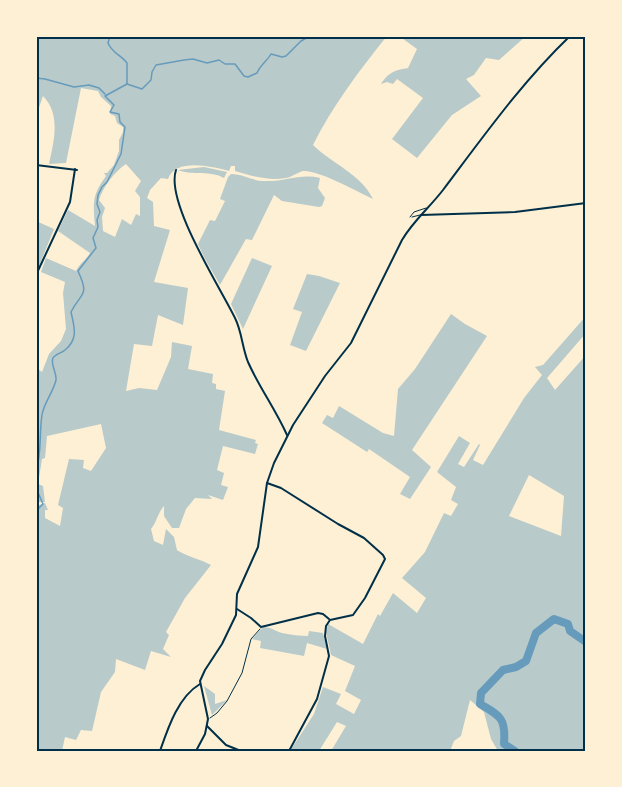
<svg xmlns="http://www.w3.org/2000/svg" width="622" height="787" font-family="'Fira Sans Condensed',sans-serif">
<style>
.green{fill:#b9caca;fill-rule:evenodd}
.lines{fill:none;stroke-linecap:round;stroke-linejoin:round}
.stream{stroke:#669bbc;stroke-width:1.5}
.river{stroke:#669bbc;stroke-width:8}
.service{stroke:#003049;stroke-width:1}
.minor{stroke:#003049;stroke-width:2}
.tertiary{stroke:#003049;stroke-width:2}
.neatline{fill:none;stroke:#003049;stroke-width:2}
</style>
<rect width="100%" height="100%" fill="#fdf0d5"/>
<g class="green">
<path d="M36,36H387C359,71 333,105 313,145C331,163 361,174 373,199C358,192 319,170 303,171C298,172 292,177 286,178C268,181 251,176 235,171V166H231L229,171C211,166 175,158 168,179L161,178L150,190L147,198L153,202L154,226L170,230L154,282L188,288L183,325L158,315L152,346L134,344L126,391L139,388L157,390L171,357L172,342L192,346L188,369L213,374L212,383L216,384V389L225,391L219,430L256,440L255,443L258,444L255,454L223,446L217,470L224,473L221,485L228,487L223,500L208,495L212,499L195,498L186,509L179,528H172L164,516V506C157,514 157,522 151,529L154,541L163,545L166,529L174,537L177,550C188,557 200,559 211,565L185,598L166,632L169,635L163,649L171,657L151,651L145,670L116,659L115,672L101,692L92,731L81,730L76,740L65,737L62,751H36V506L45,503L48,510H45V518L60,526L63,508L58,505L69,459L84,460L83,468L91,471L106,448L101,424L47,436L45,458L42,459L38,484L43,486L45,502H36V368L42,372L49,354L61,341L66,329L63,293L65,282L41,272L46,258L76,271C80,263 86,260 90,253L58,231L68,210L95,226C93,203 92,195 106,176L104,173H107L114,165L119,151V140L123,132V127L117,123L115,116L110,114L111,106L101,97L98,91L81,88L66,163L49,164C54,141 61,114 43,96L36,116ZM126,164L141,181L135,191L140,197V216L136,214L131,225L122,219L115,237L103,231L102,217L105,208L99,200C103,187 114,172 126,164Z"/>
<path d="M399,36H526L499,60L486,58L474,75L466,79L481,96L452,115L417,158L392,139L423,98L397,79L393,84L387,82L381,84C389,72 395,70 408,68L417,49Z"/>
<path d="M204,167L227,172L224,178C210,170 193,176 178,170Z"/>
<path d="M231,174C243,174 253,181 264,181C285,182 300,173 320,178L318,188L325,198L322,206L319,207L282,201L274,195L252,240L246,239L220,285L204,257L198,244L210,220L215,221L225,201L220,199L228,177Z"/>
<polygon points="36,221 54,229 39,266 36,265"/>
<polygon points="252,258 272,266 243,329 231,304"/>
<polygon points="307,274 319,276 340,283 306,351 290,345 302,312 293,309"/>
<polygon points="451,314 465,324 487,336 412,450 431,467 410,499 400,494 410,477 369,449 367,452 322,423 327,415 333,418 339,406 383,433 394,436 398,389 415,369"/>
<path d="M586,316V333L547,378L555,390L586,355V751H498L491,739L484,712L470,700L461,736L454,741L450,751H331L346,726L337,722L319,751H290L314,714L323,687L341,694L336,704L354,714L361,700L345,691L355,666L331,655L326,632L328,624L363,644L378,614L380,616L393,593L417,613L426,598L402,578L425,552L444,513L451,516L458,504L451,500L456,487L437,472L459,436L470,443L458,464L464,467L479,444L480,445L473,460L483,465L524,398L542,375L535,367L543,365ZM529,475L564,496L561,536L509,516Z"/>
<path d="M263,627C271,627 275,631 282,633C291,635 300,636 308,636L309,631L323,633L327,649L307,643L304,656L260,648L261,641L252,639Z"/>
<polygon points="204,686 215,694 215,704 227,700 212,715"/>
</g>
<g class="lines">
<g class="stream">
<polyline points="36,78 45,79 74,87 89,85 99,88 105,94"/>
<path d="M127,84L142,89L151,80L152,72L156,65L184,60L193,59L207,63L219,60L225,64H235L244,76L248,77L257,73C260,65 267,61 271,54L282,57L286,56L301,41L310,36"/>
<path d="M36,471C42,453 39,434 42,415C44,402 53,393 56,380C57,373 50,364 53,358C55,354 62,353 65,350C79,339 74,326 71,312C81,292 90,297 78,271L96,248L93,238L98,227L97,220L100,212L97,204L98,195L102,187L107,182L121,154L125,127L120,122L119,114L110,112L114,105L105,96L127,84V63C121,55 112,53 108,43L110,36"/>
<polyline points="36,488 43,504 36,511"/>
</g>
<path class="river" d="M515,751L504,744C506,719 501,716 480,704L481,693L503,670L516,667L526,661L536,633L554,619L568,624L570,631L586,642"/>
<g class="service">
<polyline points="410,217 414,212 426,208"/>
<polyline points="412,217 420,215"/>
<polyline points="210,718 217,713 227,701 242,673 251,639 260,629"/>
</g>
<g class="minor">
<polyline points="36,165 77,170"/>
<path d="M176,170C165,202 220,287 235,318C242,332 242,347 248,362C259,387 276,410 287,435"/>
<polyline points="421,215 515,212 586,203"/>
<polyline points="36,275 70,202 75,169"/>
<polyline points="267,483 281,488 338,524 364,538 383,555 385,559 365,598 353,615 330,620 326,626 325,636 329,656 317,699 289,751"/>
<polyline points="237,609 251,618 261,627 318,613 323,614 329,619"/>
<polyline points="207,726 226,745 241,751"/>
<path d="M160,751C168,728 178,697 200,684"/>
</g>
<path class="tertiary" d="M196,751L205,734L208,719L200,681L205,670L222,644L236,615L237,594L258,547L267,483L274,463L293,425L325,376L351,343L402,240C413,221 430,207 443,190C483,137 522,82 570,36"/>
</g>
<rect width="622" height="787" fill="none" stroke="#fdf0d5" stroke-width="75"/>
<rect x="38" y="38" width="546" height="712" class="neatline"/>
</svg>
